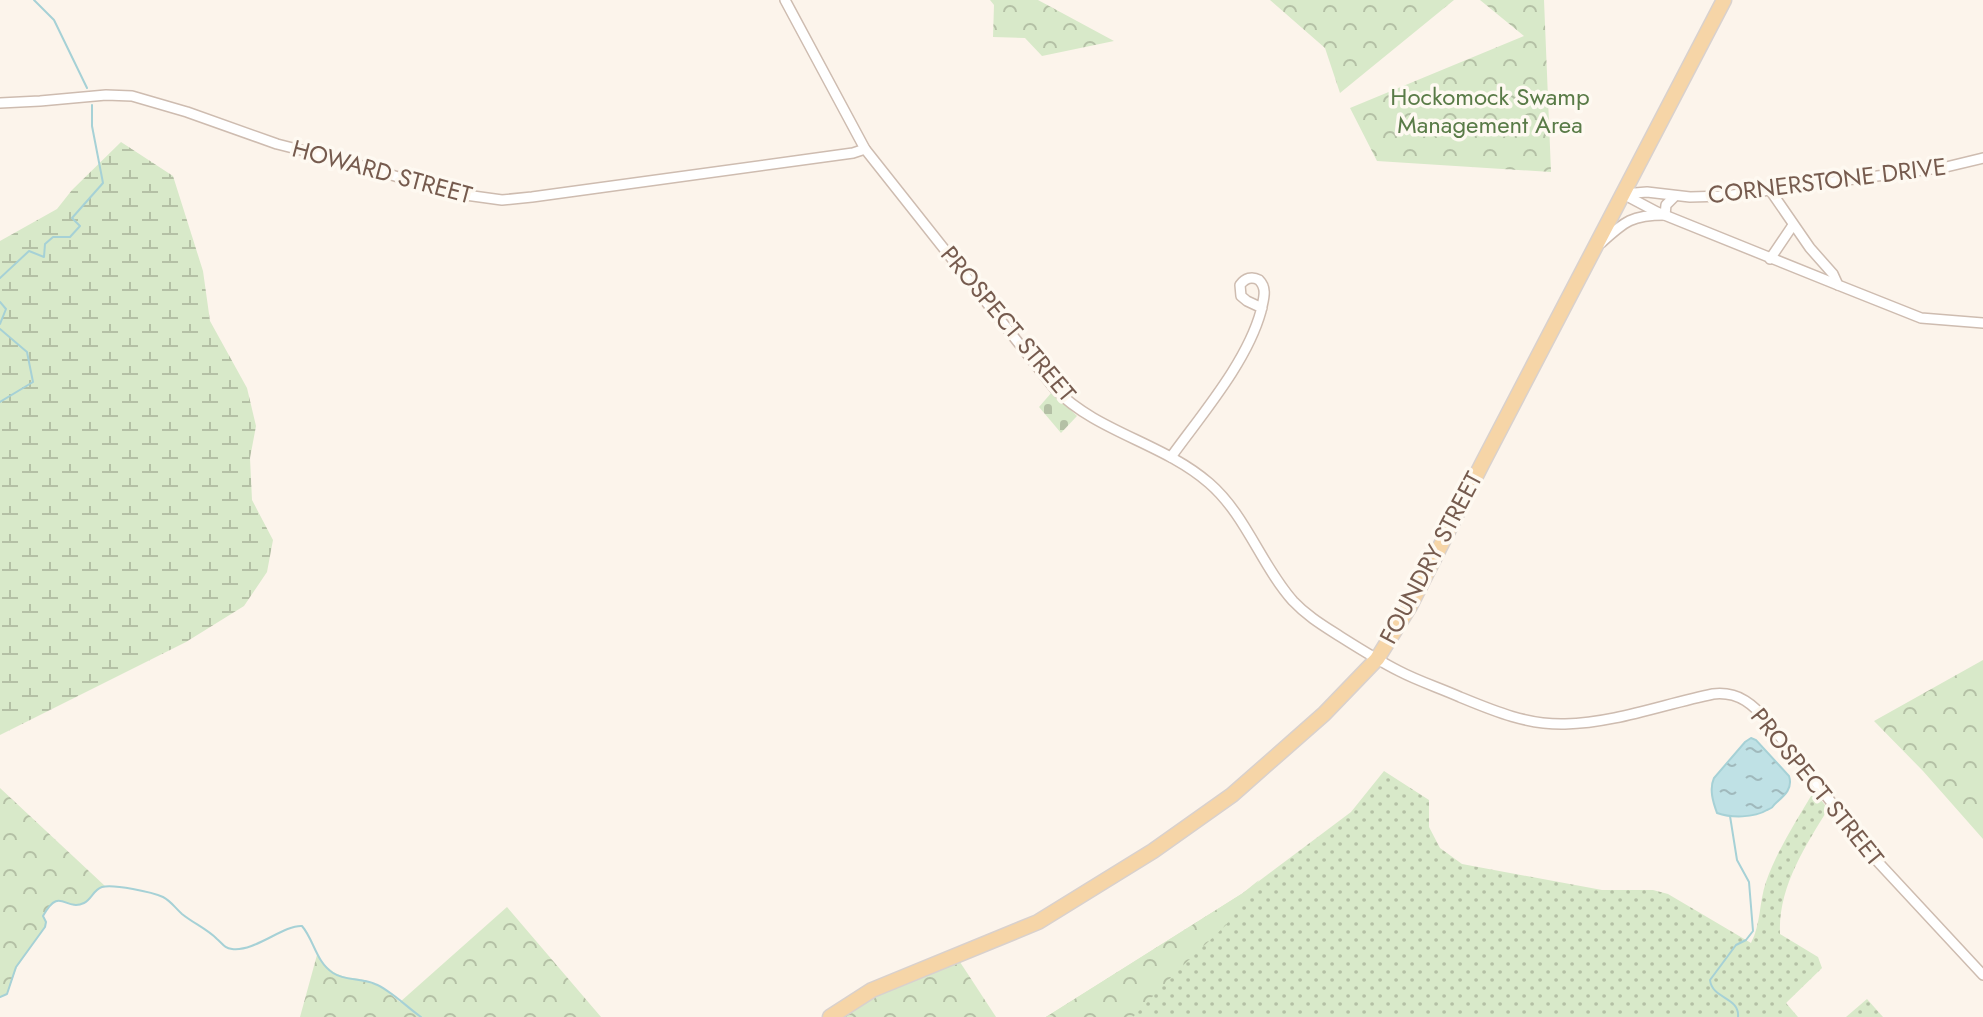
<svg xmlns="http://www.w3.org/2000/svg" width="1983" height="1017" font-family="Jost,sans-serif">
<style>
.grass{fill:url(#grass-dots)}
.forest{fill:url(#forest-crowns)}
.wetland{fill:url(#wetland-marsh)}
.cemetery{fill:url(#cemetery-stones)}
.water{fill:url(#water-ripples);stroke:#a6d1d6;stroke-width:2}
.lines{fill:none;stroke-linecap:round;stroke-linejoin:round}
.stream{stroke:#a6d1d6;stroke-width:2}
.street-casing{stroke:#cebcb0;stroke-width:12}
.primary-casing{stroke:#d9d1cd;stroke-width:17}
.street{stroke:#fff;stroke-width:9}
.primary{stroke:#f6d5a7;stroke-width:14}
.labels{text-anchor:middle;stroke-width:7;stroke-linejoin:round;paint-order:stroke}
.park-label{font-size:24px;fill:#597b47;stroke:#fef9f1}
.street-label{font-size:24px;fill:#765b4e;stroke:#fef9f1}
</style>
<defs>
<pattern id="grass-dots" width="8" height="8" patternUnits="userSpaceOnUse" patternTransform="scale(2)"><rect width="8" height="8" fill="#d8e9c9"/><path d="M2 2h.1M6 6h.1" fill="none" stroke="#b4c0a5" stroke-width="1.8" stroke-linecap="round"/></pattern>
<pattern id="forest-crowns" width="20" height="18" patternUnits="userSpaceOnUse" patternTransform="scale(2)"><rect width="20" height="18" fill="#d8e9c9"/><path d="M2 6a3 3 0 1 1 6 0M12 15a3 3 0 1 1 6 0" fill="none" stroke="#b4c0a5"/></pattern>
<pattern id="wetland-marsh" width="20" height="14" patternUnits="userSpaceOnUse" patternTransform="scale(2)"><rect width="20" height="14" fill="#d8e9c9"/><path d="M1 5h8M5 5V1M11 12h8M15 12V8" fill="none" stroke="#b4c0a5"/></pattern>
<pattern id="cemetery-stones" width="16" height="16" patternUnits="userSpaceOnUse" patternTransform="scale(2)"><rect width="16" height="16" fill="#d8e9c9"/><path d="M2 7V4a2 2 0 0 1 4 0v3zM10 15v-3a2 2 0 0 1 4 0v3z" fill="#b4c0a5"/></pattern>
<pattern id="water-ripples" width="26" height="14" patternUnits="userSpaceOnUse" patternTransform="scale(2)"><rect width="26" height="14" fill="#bfe1e5"/><path d="M2 4q2-2 4 0t4 0M15 11q2-2 4 0t4 0" fill="none" stroke="#a0b9bc"/></pattern>
</defs>
<rect width="100%" height="100%" fill="#fcf4eb"/>
<g class="grass">
<path d="M1384,771L1429,800V827L1440,848L1462,864L1602,890H1653L1668,894L1751,943C1761,924 1759,902 1766,882C1777,850 1797,820 1814,791L1828,809C1805,847 1778,887 1780,934L1818,957L1822,968L1786,1003L1798,1017H1046L1243,893L1351,812Z"/>
<polygon points="1867,999 1883,1017 1846,1017"/>
</g>
<g class="forest">
<polygon points="990,0 1038,0 1114,41 1042,56 1025,38 993,37 994,5"/>
<polygon points="1270,0 1454,0 1340,93 1325,48"/>
<polygon points="1480,0 1544,0 1551,172 1377,161 1350,108 1524,36"/>
<polygon points="1983,660 1983,839 1923,771 1874,721"/>
<path d="M0,788L105,886C93,890 90,904 78,905C72,905 65,902 59,900L50,905L43,916L46,922L45,927L17,967L7,994L0,997Z"/>
<polygon points="1259,880 1226,925 1175,973 1133,1017 1046,1017 1243,893"/>
<path d="M507,907L601,1017H300L317,955C341,988 353,971 380,986C387,990 393,997 400,1002Z"/>
<polygon points="958,959 996,1017 840,1017 889,988"/>
</g>
<polygon class="wetland" points="121,142 173,176 203,271 210,321 247,388 256,426 250,458 252,500 273,540 267,572 244,606 186,642 0,735 0,241 57,209 72,190"/>
<polygon class="cemetery" points="1052,392 1077,416 1061,433 1039,407"/>
<path class="water" d="M1751,738L1756,740L1789,776C1793,788 1785,795 1777,802C1769,809 1776,806 1767,810C1754,818 1731,818 1717,813C1713,802 1709,789 1714,778L1745,742Z"/>
<g class="lines">
<g class="stream">
<polyline points="34,0 54,20 87,88"/>
<polyline points="0,278 29,251 44,257 45,244 53,237 70,237 80,226 72,218 103,183 92,126 92,105"/>
<polyline points="0,302 6,309 0,324"/>
<polyline points="0,329 27,352 33,382 0,402"/>
<path d="M1730,816L1737,860L1749,882L1753,931L1746,940L1736,945L1710,980C1712,999 1740,997 1738,1017"/>
<path d="M0,997L7,994L16,967L45,927L46,922L43,916C60,885 65,912 84,903C92,899 93,890 102,887C114,884 152,892 163,897C171,901 175,908 182,914C193,923 207,929 217,939C223,944 224,948 232,949C255,952 283,925 302,926C314,940 316,962 333,973C345,981 362,978 375,984C389,989 408,1008 421,1017"/>
</g>
<g class="street-casing">
<g id="street">
<path d="M785,0L865,149L1055,389C1097,432 1163,443 1209,483C1246,515 1261,565 1293,601C1307,616 1324,626 1341,637C1360,649 1379,661 1399,671C1418,681 1440,688 1460,697C1494,711 1527,725 1565,724C1615,723 1664,704 1713,694C1739,691 1754,705 1770,724L1878,862L1983,975"/>
<polyline points="0,103 40,101 106,95 132,96 187,112 277,144 352,163 451,193 502,200 532,197 853,153 865,149"/>
<polyline points="1770,190 1810,248 1833,274 1838,285 1921,318 1983,323"/>
<polyline points="1623,194 1647,192 1690,197 1725,196 1946,167 1983,158"/>
<polyline points="1623,194 1657,212 1838,285"/>
<path d="M1601,243C1625,221 1632,215 1665,215L1666,205L1675,196"/>
<polyline points="1770,259 1793,225"/>
<path d="M1171,457C1202,414 1247,362 1261,311C1263,300 1268,289 1259,280C1252,276 1245,278 1240,285L1241,296L1247,301L1262,308"/>
</g>
</g>
<g class="primary-casing">
<polyline id="primary" points="830,1017 872,990 1038,922 1153,851 1232,795 1324,714 1377,659 1410,606 1482,464 1724,0"/>
</g>
<use href="#street" class="street"/>
<use href="#primary" class="primary"/>
</g>
<g class="labels">
<g class="park-label">
<text x="1490" y="105">Hockomock Swamp<tspan x="1490" dy="28">Management Area</tspan></text>
</g>
<g class="street-label">
<text transform="translate(382 172) rotate(15)" y="8">HOWARD STREET</text>
<text transform="translate(1827 181) rotate(-7)" y="8">CORNERSTONE DRIVE</text>
<text transform="translate(1008 324) rotate(50)" y="8">PROSPECT STREET</text>
<text transform="translate(1431 558) rotate(-62)" y="8">FOUNDRY STREET</text>
<text transform="translate(1817 787) rotate(51)" y="8">PROSPECT STREET</text>
</g>
</g>
</svg>
